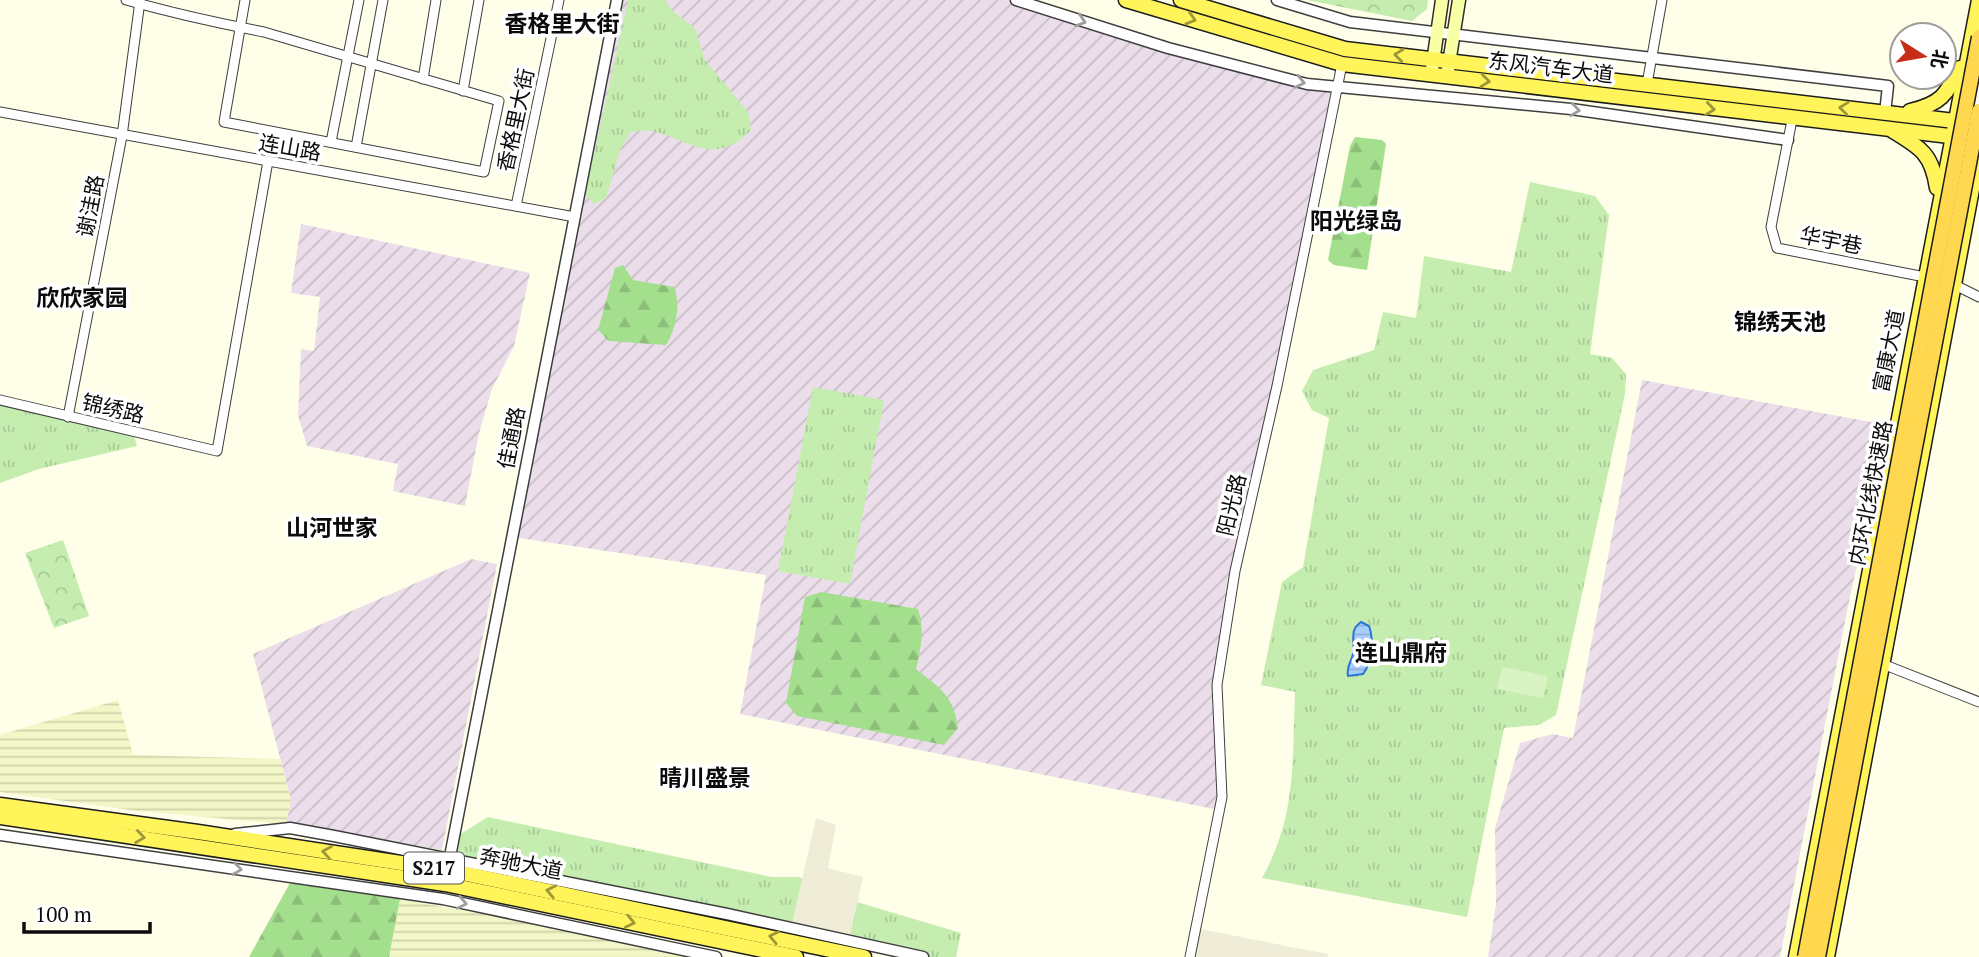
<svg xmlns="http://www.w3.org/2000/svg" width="1979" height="957" font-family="'PT Serif','Noto Sans SC',serif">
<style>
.industrial{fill:url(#industrial-furrows)}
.farmland{fill:url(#farmland-rules)}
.grass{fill:url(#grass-tufts)}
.forest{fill:url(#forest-firs)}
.park{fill:url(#park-crowns)}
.pitch{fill:#daf3c2}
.plaza{fill:#efedd8}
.water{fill:url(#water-rules);stroke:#2974d9;stroke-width:2}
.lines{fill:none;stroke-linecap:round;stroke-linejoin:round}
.minor-casing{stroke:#3e3e3e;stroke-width:11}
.tertiary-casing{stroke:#3e3e3e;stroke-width:13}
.secondary-casing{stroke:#2d2d2d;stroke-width:15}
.primary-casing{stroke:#1c1c1c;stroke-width:17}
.minor{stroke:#fff;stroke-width:9}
.tertiary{stroke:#fff;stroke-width:10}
.secondary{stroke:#f9ffa4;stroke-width:12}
.primary{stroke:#fff459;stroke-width:14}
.trunk-bridge-casing{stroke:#1c1c1c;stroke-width:17;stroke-linecap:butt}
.trunk-bridge{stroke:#ffd850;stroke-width:14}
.oneway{stroke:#9d973a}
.oneway2{stroke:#9d9d9d}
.labels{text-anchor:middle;stroke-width:7;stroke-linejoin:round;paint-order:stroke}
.shield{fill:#fff;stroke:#545454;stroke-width:2}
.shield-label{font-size:19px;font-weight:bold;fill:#0b0b0b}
.street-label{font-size:21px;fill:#0b0b0b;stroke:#fff}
.neighbourhood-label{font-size:23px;font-weight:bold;fill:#0b0b0b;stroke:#fff}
</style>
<defs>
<pattern id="industrial-furrows" width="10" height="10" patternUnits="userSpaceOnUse" patternTransform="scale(1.75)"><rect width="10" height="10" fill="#ebdeea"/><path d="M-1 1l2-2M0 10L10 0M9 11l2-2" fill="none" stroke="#c8bdc7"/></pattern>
<pattern id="farmland-rules" width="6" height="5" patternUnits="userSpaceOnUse" patternTransform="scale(1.75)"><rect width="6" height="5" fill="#f3f7c7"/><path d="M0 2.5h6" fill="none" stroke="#cfd2aa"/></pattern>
<pattern id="grass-tufts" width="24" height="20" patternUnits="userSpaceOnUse" patternTransform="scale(1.75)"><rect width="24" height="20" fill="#c5edb0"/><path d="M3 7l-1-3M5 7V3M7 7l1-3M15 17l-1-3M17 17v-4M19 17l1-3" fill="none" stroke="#a8ca96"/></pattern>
<pattern id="forest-firs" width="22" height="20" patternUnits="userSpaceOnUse" patternTransform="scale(1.75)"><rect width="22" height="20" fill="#a4df8e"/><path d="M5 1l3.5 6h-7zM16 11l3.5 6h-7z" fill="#8cbe79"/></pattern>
<pattern id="park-crowns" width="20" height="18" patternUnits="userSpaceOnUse" patternTransform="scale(1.75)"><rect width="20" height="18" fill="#c5edb0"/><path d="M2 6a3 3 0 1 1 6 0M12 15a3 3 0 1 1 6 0" fill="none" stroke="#a8ca96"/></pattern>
<pattern id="water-rules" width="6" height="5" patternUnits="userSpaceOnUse" patternTransform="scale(1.75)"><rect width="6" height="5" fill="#a9cefc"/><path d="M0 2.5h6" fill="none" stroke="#90b0d7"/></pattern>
</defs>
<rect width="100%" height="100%" fill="#ffffe9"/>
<g class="industrial">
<polygon points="617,0 1016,0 1168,48 1337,86 1235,571 1217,685 1219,810 740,714 766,575 513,537"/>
<polygon points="301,224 530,273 514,346 492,389 479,433 465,506 393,491 398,464 307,446 298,416 301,349 314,351 320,297 291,293"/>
<polygon points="1642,380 1888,425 1848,606 1780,957 1488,957 1496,904 1495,828 1520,743 1552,734 1573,738"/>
<polygon points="471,559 497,564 442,850 286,824 291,800 253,654"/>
</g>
<g class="farmland">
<polygon points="118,700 133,755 280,759 291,800 286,824 137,811 0,792 0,735"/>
<polygon points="400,899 716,957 389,957"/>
</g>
<g class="grass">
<path d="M628,0H665L674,12L695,28L705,60L748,112L751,130C716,167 690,141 653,131C646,129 638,131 631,132L621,148L606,198L593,204L585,194Z"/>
<path d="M1530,182L1595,196L1609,215L1590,354L1612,358L1626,374L1625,394L1556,715L1539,725L1504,728L1467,917L1262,878C1297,815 1292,762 1295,692L1261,685L1282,582L1303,567L1329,418L1312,410L1302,391L1313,370L1374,350L1383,312L1416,318L1424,256L1511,272Z"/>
<polygon points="813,387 884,400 850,584 778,571"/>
<polygon points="0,400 133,432 137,446 39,469 0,483"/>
<polygon points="488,817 772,877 799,877 857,902 961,933 956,957 923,957 450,858 454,838"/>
</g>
<g class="forest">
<polygon points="1355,137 1382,140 1386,144 1367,270 1334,265 1328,260 1350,146"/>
<path d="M623,265L633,280L674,287C681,304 676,330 666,345L609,341L598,330L615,268Z"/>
<path d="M821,592L918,609C925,630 921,648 916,669C940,688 954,696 958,728L944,745L797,716L786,703L805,597Z"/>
<polygon points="290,883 400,899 389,957 249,957"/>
</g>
<g class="park">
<polygon points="1307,0 1428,0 1427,9 1412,21"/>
<polygon points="63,540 89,616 54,628 25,553"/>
</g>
<polygon class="pitch" points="1502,667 1548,676 1543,698 1497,689"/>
<g class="plaza">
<polygon points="816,818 836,825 828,868 863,877 849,941 791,928"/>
<polygon points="1195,928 1328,954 1328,957 1190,957"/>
</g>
<path class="water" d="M1361,622L1369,626C1374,639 1372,663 1363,674L1348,676C1346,667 1351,663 1353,654C1356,641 1348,631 1361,622Z"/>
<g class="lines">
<g class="minor-casing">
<g id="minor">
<path d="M126,0C172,13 217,23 264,32L499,101L484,172L224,122L245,0"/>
<polyline points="423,79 436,0"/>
<polyline points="1647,84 1662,0"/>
<polyline points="463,91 479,0"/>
<polyline points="0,112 575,217"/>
<polyline points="1792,120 1771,227 1777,248 1925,277"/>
<polyline points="331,142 359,0"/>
<polyline points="356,147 383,0"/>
<polyline points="516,206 559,0"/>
<polyline points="1955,285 1979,297"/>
<polyline points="0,400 217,451 268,161"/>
<polyline points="68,417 122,136 140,1"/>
<polyline points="1880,663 1979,702"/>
<polyline points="1190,957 1222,797 1217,685 1235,571 1277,386 1342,64"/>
</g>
</g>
<g class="tertiary-casing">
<g id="tertiary">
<polyline points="1016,0 1168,48 1307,84 1571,109 1788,140"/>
<polyline points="1277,0 1350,22 1888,86 1885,113"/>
<polyline points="235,834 290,828 334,836 727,914 923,957"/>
<polyline points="0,835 443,899 716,957"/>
<polyline points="446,877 617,0"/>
</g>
</g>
<g class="secondary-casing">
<g id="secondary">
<polyline points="1432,69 1442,0"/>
<polyline points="1447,76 1459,0"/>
</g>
</g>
<g class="primary-casing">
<g id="primary">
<polyline points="1126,0 1342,64 1958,137"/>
<polyline points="1181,0 1345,49 1963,122"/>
<path d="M1910,111C1941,104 1946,95 1960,68"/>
<path d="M1893,131C1921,148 1932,154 1937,188"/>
<polyline points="0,805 198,832 447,870 864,957"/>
<polyline points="0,817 445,884 796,957"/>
<polyline points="1796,957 1979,0"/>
<polyline points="1827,957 1979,152"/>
</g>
</g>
<use href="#minor" class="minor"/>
<use href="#tertiary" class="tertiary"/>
<use href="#secondary" class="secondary"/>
<use href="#primary" class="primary"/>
<g class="trunk-bridge-casing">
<g id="trunk-bridge">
<polyline points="1805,957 1979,37"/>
<polyline points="1818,957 1979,111"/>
</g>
</g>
<use href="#trunk-bridge" class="trunk-bridge"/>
</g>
<defs><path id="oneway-chevron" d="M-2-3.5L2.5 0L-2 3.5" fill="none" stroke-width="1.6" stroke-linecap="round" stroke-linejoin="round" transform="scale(1.75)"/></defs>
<g class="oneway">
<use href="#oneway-chevron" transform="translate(1191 19) rotate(17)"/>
<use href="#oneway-chevron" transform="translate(1399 55) rotate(-173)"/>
<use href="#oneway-chevron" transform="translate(1485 81) rotate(7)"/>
<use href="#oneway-chevron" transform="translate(1844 108) rotate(-173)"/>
<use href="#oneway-chevron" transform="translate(1710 109) rotate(7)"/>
<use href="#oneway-chevron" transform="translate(140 837) rotate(8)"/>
<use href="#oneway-chevron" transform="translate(327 852) rotate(-171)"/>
<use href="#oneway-chevron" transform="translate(551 891) rotate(-169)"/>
<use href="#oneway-chevron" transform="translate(630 922) rotate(12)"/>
<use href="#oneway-chevron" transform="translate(774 937) rotate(-168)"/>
</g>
<g class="oneway2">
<use href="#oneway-chevron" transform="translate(1081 21) rotate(18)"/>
<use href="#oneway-chevron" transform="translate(1300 82) rotate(12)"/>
<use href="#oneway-chevron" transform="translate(1575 110) rotate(7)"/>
<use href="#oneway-chevron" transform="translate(237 869) rotate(8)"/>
<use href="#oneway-chevron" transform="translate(462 903) rotate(12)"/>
</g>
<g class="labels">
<rect class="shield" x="404" y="852.5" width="60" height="31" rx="5"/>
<g class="shield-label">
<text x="434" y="875">S217</text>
</g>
<g class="street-label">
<text transform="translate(1551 68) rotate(7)" y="7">东风汽车大道</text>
<text transform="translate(516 120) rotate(-78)" y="7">香格里大街</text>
<text transform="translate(290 148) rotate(10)" y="7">连山路</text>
<text transform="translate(91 206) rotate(-79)" y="7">谢洼路</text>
<text transform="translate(1831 241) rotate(11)" y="7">华宇巷</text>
<text transform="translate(1889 351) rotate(-79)" y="7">富康大道</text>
<text transform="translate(113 409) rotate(13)" y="7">锦绣路</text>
<text transform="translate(512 438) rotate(-79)" y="7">佳通路</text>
<text transform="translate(1871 493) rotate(-79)" y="7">内环北线快速路</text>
<text transform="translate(1232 505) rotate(-77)" y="7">阳光路</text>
<text transform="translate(521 864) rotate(11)" y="7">奔驰大道</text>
</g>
<g class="neighbourhood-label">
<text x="562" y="32">香格里大街</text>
<text x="1356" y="229">阳光绿岛</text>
<text x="82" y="306">欣欣家园</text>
<text x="1780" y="330">锦绣天池</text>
<text x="332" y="536">山河世家</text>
<text x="1401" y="661">连山鼎府</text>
<text x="705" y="786">晴川盛景</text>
</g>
</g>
<g transform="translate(1923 56) rotate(101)"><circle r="33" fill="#ffffff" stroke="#9d9d9d" stroke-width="2"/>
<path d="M0-5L12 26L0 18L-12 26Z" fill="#c72e18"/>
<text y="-10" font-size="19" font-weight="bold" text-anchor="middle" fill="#0b0b0b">北</text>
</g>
<path d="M24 922v10h126v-10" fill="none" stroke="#0b0b0b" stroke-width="3.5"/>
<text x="35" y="922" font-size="21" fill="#0b0b0b" stroke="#ffffff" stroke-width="5" paint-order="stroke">100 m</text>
</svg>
